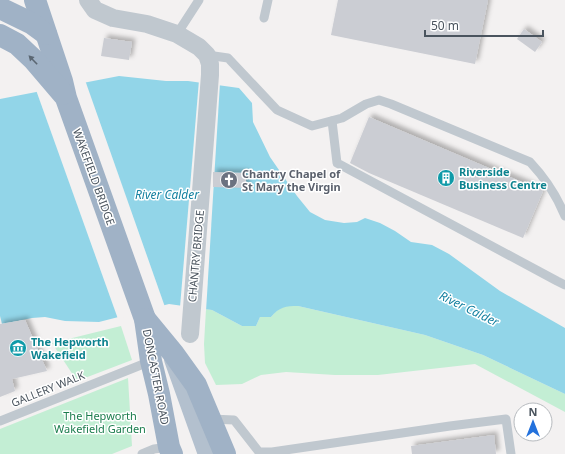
<svg xmlns="http://www.w3.org/2000/svg" width="565" height="454" font-family="'Noto Sans',sans-serif">
<style>
.green{fill:#c3eed4}
.water{fill:#92d5e8}
.pier{fill:#f3f1f1}
.building{fill:#cbcdd3;filter:url(#shadow)}
.lines{fill:none;stroke-linecap:round;stroke-linejoin:round}
.service{stroke:#c0c8cf;stroke-width:9}
.minor{stroke:#c0c8cf;stroke-width:18}
.primary{stroke:#b3c0ce;stroke-width:22}
.trunk{stroke:#a0b2c6;stroke-width:22}
.oneway{fill:#5b6773}
.labels{text-anchor:middle;stroke-width:3;stroke-linejoin:round;paint-order:stroke}
.culture-label{font-size:11px;font-weight:bold;fill:#0d838f;stroke:#fff;text-anchor:start}
.worship-label{font-size:11px;font-weight:bold;fill:#5b616d;stroke:#fff;text-anchor:start}
.street-label{font-size:11px;fill:#4a545e;stroke:#fff}
.park-label{font-size:11px;fill:#1c7d4e;stroke:#fff}
.water-label{font-size:12px;font-style:italic;fill:#1480a0;stroke:#fff}
</style>
<defs>
<filter id="shadow"><feDropShadow dx="3.5" dy="-3.5" stdDeviation="2" flood-color="#0004"/></filter>
</defs>
<rect width="100%" height="100%" fill="#f3f1f1"/>
<g class="green">
<polygon points="285,306 298,306 425,335 483,355 565,394 565,412 475,364 378,375 335,375 286,372 261,375 242,384 216,385 205,363 204,344 206,309 212,310 242,326 256,326 260,317 271,317 276,311"/>
<polygon points="121,326 132,360 77,381 52,343"/>
<polygon points="128,378 132,446 112,454 0,454 0,429"/>
</g>
<path class="water" d="M119,76L166,81H188L239,88L252,103L253,122L270,157L297,196L310,212L325,220L344,223L357,222L365,218L380,223L395,231L411,242L432,245L449,254L500,291L565,328V394L483,355L425,335L298,306C286,306 279,307 271,317H260L256,326H242L212,310L169,304L99,322L65,321L45,317L32,318L2,324L0,316V99Z"/>
<g class="pier">
<polygon points="85,80 165,307 118,319 36,90"/>
<polygon points="199,80 220,83 206,311 180,307"/>
</g>
<g class="building">
<polygon points="338,0 488,0 475,64 331,35"/>
<polygon points="524,29 542,42 535,52 517,39"/>
<polygon points="104,38 132,42 129,60 101,56"/>
<polygon points="369,117 543,191 523,238 369,173 350,163"/>
<polygon points="213,172 246,173 246,188 213,187"/>
<polygon points="25,320 47,371 12,379 15,391 0,397 0,324"/>
<polygon points="494,435 496,454 412,454 411,446"/>
</g>
<g class="lines">
<g class="service">
<polyline points="264,18 268,0"/>
<polyline points="177,34 199,0"/>
<path d="M207,55L228,58L277,110L312,126L342,118L366,104L379,100L391,104L530,162C546,179 556,194 565,216"/>
<polyline points="332,121 337,163 557,281 565,285"/>
<polyline points="211,419 234,420 259,452 272,452 450,426 506,419 511,454"/>
<polyline points="0,421 151,361"/>
<polyline points="142,454 154,449 169,447"/>
</g>
<polyline class="minor" points="88,0 95,10 113,18 147,24 177,34 199,47 207,55 210,64 210,75 190,334"/>
<polyline class="primary" points="175,359 209,454"/>
<g class="trunk">
<polyline points="35,0 62,81 66,98 145,319 151,361 159,394 169,447 172,454"/>
<polyline points="0,8 31,23 46,34"/>
<polyline points="0,35 17,44 34,60 63,94"/>
<polyline points="145,319 173,353 196,385 225,454"/>
</g>
</g>
<defs><path id="oneway-solid" d="M-6-.8H1V-3.2L6.5 0L1 3.2V.8H-6Z"/></defs>
<use class="oneway" href="#oneway-solid" transform="translate(33 60) rotate(-134)"/>
<defs>
<g id="building-disc" transform="scale(0.9)"><circle r="9.5" fill="#0f9aa8" stroke="#fff"/><path d="M-4-6H4V6H1V3H-1V6H-4ZM-2.5-4.3h1.7v1.8h-1.7ZM.8-4.3h1.7v1.8H.8ZM-2.5-1h1.7V.8h-1.7ZM.8-1h1.7V.8H.8Z" fill="#fff"/></g>
<g id="church-disc" transform="scale(0.9)"><circle r="9.5" fill="#6b7280" stroke="#fff"/><path d="M-1.2-6h2.4v3.5h3.3v2.4h-3.3V6h-2.4V-.1h-3.3v-2.4h3.3Z" fill="#fff"/></g>
<g id="museum-disc" transform="scale(0.9)"><circle r="9.5" fill="#0f9aa8" stroke="#fff"/><path d="M0-6L6-3V-2H-6V-3ZM-5-1h2V3h-2ZM-1-1h2V3h-2ZM3-1h2V3H3ZM-6 4H6V6H-6Z" fill="#fff"/></g>
</defs>
<g fill-rule="evenodd">
<use href="#building-disc" x="446" y="178"/>
<use href="#church-disc" x="229" y="180"/>
<use href="#museum-disc" x="18" y="348"/>
</g>
<g class="labels">
<g class="culture-label">
<text x="459" y="176">Riverside<tspan x="459" dy="13">Business Centre</tspan></text>
<text x="31" y="346">The Hepworth<tspan x="31" dy="13">Wakefield</tspan></text>
</g>
<g class="worship-label">
<text x="242" y="178">Chantry Chapel of<tspan x="242" dy="13">St Mary the Virgin</tspan></text>
</g>
<g class="street-label">
<text transform="translate(94 177) rotate(70)" y="4">WAKEFIELD BRIDGE</text>
<text transform="translate(196 256) rotate(-85)" y="4">CHANTRY BRIDGE</text>
<text transform="translate(156 377) rotate(79)" y="4">DONCASTER ROAD</text>
<text transform="translate(48 389) rotate(-22)" y="4">GALLERY WALK</text>
</g>
<g class="park-label">
<text x="100" y="420">The Hepworth<tspan x="100" dy="13">Wakefield Garden</tspan></text>
</g>
<g class="water-label">
<text x="167" y="199">River Calder</text>
<text transform="translate(469 309) rotate(26)" y="4">River Calder</text>
</g>
</g>
<g transform="translate(533 422)"><circle r="19" fill="#ffffff" stroke="#b7bbbf"/>
<path d="M0-3L7 15L0 10L-7 15Z" fill="#2371dc"/>
<text y="-6" font-size="11" font-weight="bold" text-anchor="middle" fill="#4a545e">N</text>
</g>
<path d="M425 30v6h118v-6" fill="none" stroke="#4a545e" stroke-width="2"/>
<text x="431" y="30" font-size="12" fill="#4a545e" stroke="#ffffff" stroke-width="3" paint-order="stroke">50 m</text>
</svg>
